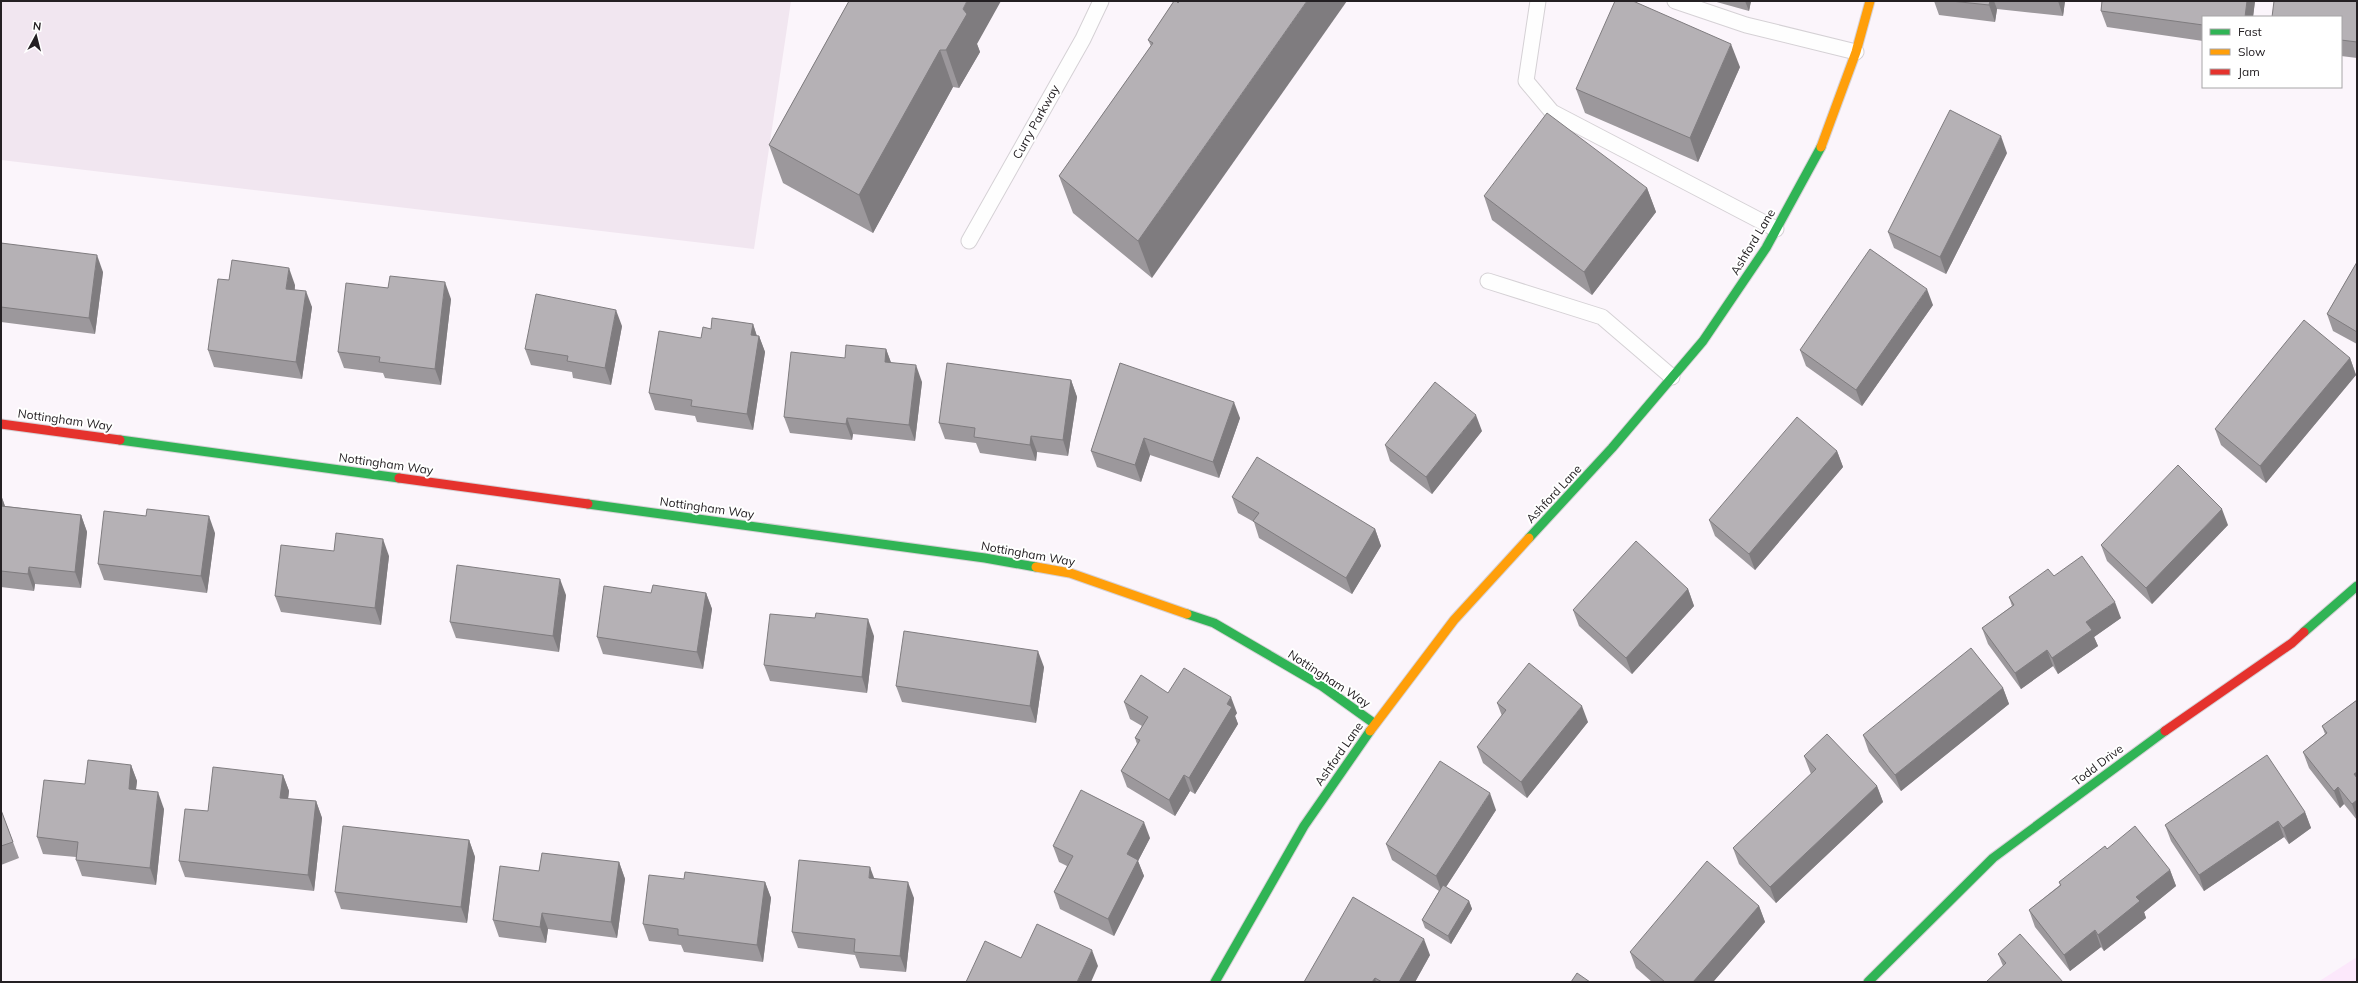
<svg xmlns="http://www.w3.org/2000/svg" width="2358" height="983" font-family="Mulish,sans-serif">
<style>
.built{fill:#f1e6f0}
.green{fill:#fce8fb}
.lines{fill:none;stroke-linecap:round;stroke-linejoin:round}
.lane-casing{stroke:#d5d1d5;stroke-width:17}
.fast-casing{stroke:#d5d1d5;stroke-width:11}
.slow-casing{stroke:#d5d1d5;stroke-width:11}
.jam-casing{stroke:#d5d1d5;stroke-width:11}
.lane{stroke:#fefefe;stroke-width:15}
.fast{stroke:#30b455;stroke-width:9}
.slow{stroke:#ff9f0a;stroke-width:9}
.jam{stroke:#e5322d;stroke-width:9}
.wall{fill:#9c989c}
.shaded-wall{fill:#7f7c7f}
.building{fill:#b5b1b5;stroke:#7f7c7f}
.labels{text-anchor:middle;stroke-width:4;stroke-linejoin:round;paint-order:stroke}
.street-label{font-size:12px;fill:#242023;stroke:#fff}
</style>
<rect width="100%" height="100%" fill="#fbf5fb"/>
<polygon class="built" points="1,1 791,1 754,249 1,160"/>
<polygon class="green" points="2357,957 2357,982 2318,982"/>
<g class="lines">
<g class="lane-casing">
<g id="lane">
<polyline points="1538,1 1526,81 1552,112 1776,229"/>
<polyline points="1675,1 1746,25 1856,52"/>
<polyline points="969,241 1083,39 1101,1"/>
<polyline points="1488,281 1602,317 1672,377"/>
</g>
</g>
<g class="fast-casing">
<g id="fast">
<polyline points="120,440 399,478"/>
<polyline points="588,504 985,558 1036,567"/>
<polyline points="1529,538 1612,448 1703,341 1766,248 1821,147"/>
<polyline points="1187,614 1214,623 1322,686 1375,724"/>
<polyline points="2304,632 2357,586"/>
<polyline points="1215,982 1304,826 1370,731"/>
<polyline points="1868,982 1993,858 2165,731"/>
</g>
</g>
<g class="slow-casing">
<g id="slow">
<polyline points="1821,147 1856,52 1870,1"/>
<polyline points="1036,567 1070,573 1187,614"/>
<polyline points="1370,731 1454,620 1529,538"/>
</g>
</g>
<g class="jam-casing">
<g id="jam">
<polyline points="1,424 120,440"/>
<polyline points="399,478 588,504"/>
<polyline points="2165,731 2292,643 2304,632"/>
</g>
</g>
<use href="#lane" class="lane"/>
<use href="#fast" class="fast"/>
<use href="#slow" class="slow"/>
<use href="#jam" class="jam"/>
</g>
<g class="wall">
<polygon points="849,1 977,44 980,52 959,88 953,87 873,233 783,183 769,145"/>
<polygon points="1174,1 1152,278 1073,213 1059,176 1151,46 1148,40"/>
<polygon points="1713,1 1751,1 1749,11"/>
<polygon points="1934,1 2065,1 2063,16 1997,9 1995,22 1939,15"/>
<polygon points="2102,1 2255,1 2253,17 2203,17 2203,41 2107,27 2101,11"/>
<polygon points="2357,1 2357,58 2341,56 2341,17"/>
<polygon points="1740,67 1698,162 1585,113 1576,89"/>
<polygon points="2007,153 1946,274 1894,248 1888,232"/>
<polygon points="1647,188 1656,212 1592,295 1492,220 1484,196"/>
<polygon points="1,243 103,272 95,334 1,322"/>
<polygon points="2357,262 2357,344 2333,331 2327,314"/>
<polygon points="229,280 295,285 295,290 312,307 302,379 214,367 208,350"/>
<polygon points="451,299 441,385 385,378 383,373 344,368 338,352"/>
<polygon points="1933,305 1862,406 1806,366 1800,350"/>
<polygon points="753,324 757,336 759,336 765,352 753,430 697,422 695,416 655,410 649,393 701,338 711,329"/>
<polygon points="622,326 611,385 573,378 572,372 531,365 525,349"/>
<polygon points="886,349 891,363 922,382 915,441 853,434 852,440 790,433 784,417 845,358"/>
<polygon points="2350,358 2356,375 2266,483 2221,445 2215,429"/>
<polygon points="1120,363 1240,418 1219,478 1150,455 1141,482 1097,467 1091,451"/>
<polygon points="1071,380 1077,397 1068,456 1037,452 1036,461 980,453 976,443 945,439 939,423"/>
<polygon points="1482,431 1432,494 1390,461 1385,445"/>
<polygon points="1837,451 1843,467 1755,570 1715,536 1709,520"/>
<polygon points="1,495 5,506 81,515 87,532 81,588 35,584 34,591 1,587"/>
<polygon points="1232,497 1375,529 1381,546 1352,594 1259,538 1254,522 1238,513"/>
<polygon points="2228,525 2152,604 2107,561 2101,545"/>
<polygon points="215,533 207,593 104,580 98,564"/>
<polygon points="334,551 389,556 381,625 281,612 275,596"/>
<polygon points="2054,576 2121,618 2094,637 2098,646 2058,674 2053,666 2021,689 1988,644 1982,628 2012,606 2009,597"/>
<polygon points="1688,589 1694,606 1632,674 1579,626 1573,610"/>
<polygon points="651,593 706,593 712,609 703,669 603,654 597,637"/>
<polygon points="566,595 559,652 456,638 450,622"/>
<polygon points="874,636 867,693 770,681 764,665"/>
<polygon points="1044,667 1036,723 902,702 896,686"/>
<polygon points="2003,688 2009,704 1901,791 1869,752 1863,735"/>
<polygon points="1168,693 1237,713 1235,716 1238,724 1195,794 1190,791 1175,816 1127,787 1121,771 1137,744 1135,738 1142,726 1130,719 1124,702"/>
<polygon points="2357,700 2357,820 2344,804 2340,808 2309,768 2303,752 2325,734 2322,726"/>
<polygon points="1497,703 1588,722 1527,798 1483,763 1477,747 1502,716"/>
<polygon points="1804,756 1877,786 1883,802 1776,903 1739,864 1733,848 1811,774"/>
<polygon points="131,765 137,781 136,789 164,809 156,885 82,876 76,860 76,857 43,854 37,837 85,784"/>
<polygon points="283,775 289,791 288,799 316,801 322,818 314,891 185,877 179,861 208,811"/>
<polygon points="1,810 19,858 1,865"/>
<polygon points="1496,810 1446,887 1469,901 1472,909 1451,944 1425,928 1422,920 1439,891 1392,860 1386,844"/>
<polygon points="2305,812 2311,828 2289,844 2284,837 2204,891 2171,841 2165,825"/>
<polygon points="1150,838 1138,861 1144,876 1114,936 1060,909 1054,892 1067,866 1059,862 1053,846"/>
<polygon points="469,840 475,857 467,923 341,909 335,892"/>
<polygon points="2107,849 2170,870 2176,886 2144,912 2146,918 2104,951 2101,947 2070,971 2035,927 2029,910 2060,885 2059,882"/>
<polygon points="619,862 625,879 617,938 548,929 546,943 499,937 493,920 539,871"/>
<polygon points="874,878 914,898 906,972 860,968 855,955 798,948 792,932"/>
<polygon points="684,879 765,882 771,898 763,962 684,952 681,945 649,941 643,924"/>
<polygon points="1759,906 1765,922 1713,982 1652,982 1636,968 1630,952"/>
<polygon points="1998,954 2063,982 2003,966"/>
<polygon points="1430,955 1415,982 1304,982"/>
</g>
<g class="shaded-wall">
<polygon points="967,1 1001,1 977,44 980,52 959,88 946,50 963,9"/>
<polygon points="1307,1 1347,1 1152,278 1138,241"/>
<polygon points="1745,1 1751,1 1749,11"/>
<polygon points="1990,1 1994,1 1997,9 1995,22 1989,5"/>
<polygon points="2058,1 2065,1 2063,16"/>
<polygon points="2247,1 2255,1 2253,17 2245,17"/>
<polygon points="1731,44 1740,67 1698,162 1690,138"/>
<polygon points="940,50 953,87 873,233 859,195"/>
<polygon points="2001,136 2007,153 1946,274 1940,257"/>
<polygon points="1647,188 1656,212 1592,295 1584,272"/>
<polygon points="97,255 103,272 95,334 89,318"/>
<polygon points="289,268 295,285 292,305 286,289"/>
<polygon points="445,282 451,299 441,385 435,369"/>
<polygon points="1927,289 1933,305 1862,406 1856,390"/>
<polygon points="306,291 312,307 302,379 296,362"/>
<polygon points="616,310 622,326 611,385 605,368"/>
<polygon points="753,324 758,340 759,336 765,352 753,430 747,414 751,335"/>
<polygon points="886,349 892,365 885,362"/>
<polygon points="2350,358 2356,375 2266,483 2260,466"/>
<polygon points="916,365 922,382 915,441 909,425"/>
<polygon points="1071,380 1077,397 1068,456 1063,440"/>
<polygon points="1234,402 1240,418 1219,478 1213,462"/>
<polygon points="1476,415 1482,431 1432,494 1426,477"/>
<polygon points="847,418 853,434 852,440 846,424"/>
<polygon points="1031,436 1037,452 1036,461 1030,445"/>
<polygon points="1144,438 1150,455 1141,482 1135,465"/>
<polygon points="1837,451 1843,467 1755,570 1749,554"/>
<polygon points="1,495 7,512 1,507"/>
<polygon points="2222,509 2228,525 2152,604 2146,588"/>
<polygon points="81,515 87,532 81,588 75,572"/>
<polygon points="209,516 215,533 207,593 201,576"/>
<polygon points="1375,529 1381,546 1352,594 1346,578"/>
<polygon points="383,539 389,556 381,625 375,608"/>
<polygon points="29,567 35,584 34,591 28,574"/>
<polygon points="560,579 566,595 559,652 553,636"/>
<polygon points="1688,589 1694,606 1632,674 1626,658"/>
<polygon points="706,593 712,609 703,669 697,652"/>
<polygon points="2115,602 2121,618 2094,637 2098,646 2058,674 2052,658 2086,622"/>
<polygon points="868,619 874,636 867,693 862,677"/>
<polygon points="2047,650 2053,666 2021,689 2015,673"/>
<polygon points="1038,651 1044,667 1036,723 1030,706"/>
<polygon points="2003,688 2009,704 1901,791 1895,775"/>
<polygon points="1231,697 1237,713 1235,716 1238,724 1195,794 1189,778 1227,704"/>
<polygon points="1582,706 1588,722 1527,798 1521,782"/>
<polygon points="131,765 137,781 134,805 129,789"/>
<polygon points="2357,772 2357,782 2354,774"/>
<polygon points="283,775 289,791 286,814 280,798"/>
<polygon points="1184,775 1190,791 1175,816 1169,800"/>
<polygon points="1877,786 1883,802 1776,903 1770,887"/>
<polygon points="2338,787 2344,804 2340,808 2334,791"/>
<polygon points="158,792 164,809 156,885 150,868"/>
<polygon points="1490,793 1496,810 1442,893 1436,876"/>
<polygon points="2357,800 2357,819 2352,804"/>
<polygon points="316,801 322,818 314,891 308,875"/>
<polygon points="2305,812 2311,828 2289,844 2283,828"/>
<polygon points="2278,821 2284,837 2204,891 2199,875"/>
<polygon points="1144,822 1150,838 1138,861 1144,876 1114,936 1108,919 1127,854"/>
<polygon points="469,840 475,857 467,923 461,907"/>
<polygon points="619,862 625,879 617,938 611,922"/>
<polygon points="870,867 876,883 869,878"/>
<polygon points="2170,870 2176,886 2144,912 2146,918 2104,951 2098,935 2136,897"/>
<polygon points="765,882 771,898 763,962 757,945"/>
<polygon points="908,882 914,898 906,972 900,956"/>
<polygon points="1469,901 1472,909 1451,944 1448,936"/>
<polygon points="1759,906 1765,922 1713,982 1693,982"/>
<polygon points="542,913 548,929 546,943 540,927"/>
<polygon points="2095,930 2101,947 2070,971 2064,955"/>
<polygon points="1424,939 1430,955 1415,982 1399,982"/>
<polygon points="1092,950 1098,966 1091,982 1077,982"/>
<polygon points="1375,978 1376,982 1372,982"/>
</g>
<g class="building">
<polygon points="849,1 967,1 963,9 967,14 946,50 940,50 859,195 769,145"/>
<polygon points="1174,1 1176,1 1178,3 1180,1 1307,1 1138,241 1059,176 1153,43 1148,40"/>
<polygon points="1615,1 1633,1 1731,44 1690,138 1576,89"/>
<polygon points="1951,1 1990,1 1989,5"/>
<polygon points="2102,1 2247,1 2245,17 2203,17 2203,25 2101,11"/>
<polygon points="2274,1 2357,1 2357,42 2341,40 2341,17 2272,17"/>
<polygon points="1950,110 2001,136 1940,257 1888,232"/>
<polygon points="1547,113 1647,188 1584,272 1484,196"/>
<polygon points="1,243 97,255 89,318 1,307"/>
<polygon points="1870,249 1927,289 1856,390 1800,350"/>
<polygon points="232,260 289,268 286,289 306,291 296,362 208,350 218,279 229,280"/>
<polygon points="2357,262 2357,332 2327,314"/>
<polygon points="390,276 445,282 435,369 379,362 380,357 338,352 346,283 388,288"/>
<polygon points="536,294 616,310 605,368 567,361 568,356 525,349"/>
<polygon points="712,318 753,324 751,335 759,336 747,414 691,406 692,400 649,393 659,331 701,338 703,327 711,329"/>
<polygon points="2304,320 2350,358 2260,466 2215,429"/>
<polygon points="846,345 886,349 885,362 916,365 909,425 847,418 846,424 784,417 791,352 845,358"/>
<polygon points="947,363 1071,380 1063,440 1031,436 1030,445 974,437 975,428 939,423"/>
<polygon points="1120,363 1234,402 1213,462 1144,438 1135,465 1091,451"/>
<polygon points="1435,382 1476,415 1426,477 1385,445"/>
<polygon points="1797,417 1837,451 1749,554 1709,520"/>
<polygon points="1257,457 1375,529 1346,578 1253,521 1259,513 1232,497"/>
<polygon points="2178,465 2222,509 2146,588 2101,545"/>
<polygon points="1,506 81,515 75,572 29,567 28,574 1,571"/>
<polygon points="147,509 209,516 201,576 98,564 104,511 146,516"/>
<polygon points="336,533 383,539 375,608 275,596 281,545 334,551"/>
<polygon points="1636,541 1688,589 1626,658 1573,610"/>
<polygon points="2082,556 2115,602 2086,622 2092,630 2052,658 2047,650 2015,673 1982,628 2014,605 2009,597 2048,569 2054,576"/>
<polygon points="457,565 560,579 553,636 450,622"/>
<polygon points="653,585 706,593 697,652 597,637 604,586 651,593"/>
<polygon points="816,613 868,619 862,677 764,665 770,614 815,618"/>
<polygon points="904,631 1038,651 1030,706 896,686"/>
<polygon points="1971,648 2003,688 1895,775 1863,735"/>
<polygon points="1529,663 1582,706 1521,782 1477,747 1506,710 1497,703"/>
<polygon points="1184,668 1231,697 1227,704 1232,707 1189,778 1184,775 1169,800 1121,771 1140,740 1135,738 1148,717 1124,702 1141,675 1168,693"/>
<polygon points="2357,700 2357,772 2354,774 2357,778 2357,800 2352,804 2338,787 2334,791 2303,752 2327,733 2322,726"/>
<polygon points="1827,734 1877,786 1770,887 1733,848 1816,769 1804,756"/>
<polygon points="2267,755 2305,812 2283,828 2278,821 2199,875 2165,825"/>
<polygon points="88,760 131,765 129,789 158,792 150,868 76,860 78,842 37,837 44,780 85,784"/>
<polygon points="1440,761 1490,793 1436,876 1386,844"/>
<polygon points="213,767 283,775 280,798 316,801 308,875 179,861 185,809 208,811"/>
<polygon points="1081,790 1144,822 1127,854 1138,860 1108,919 1054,892 1073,856 1053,846"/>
<polygon points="1,810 13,842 1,846"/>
<polygon points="343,826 469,840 461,907 335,892"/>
<polygon points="2135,826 2170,870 2136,897 2140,901 2098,935 2095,930 2064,955 2029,910 2061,885 2059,882 2105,846 2107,849"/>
<polygon points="542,853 619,862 611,922 542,913 540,927 493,920 500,866 539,871"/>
<polygon points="799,860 870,867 869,878 908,882 900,956 854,952 855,939 792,932"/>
<polygon points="1707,861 1759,906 1693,982 1665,982 1630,952"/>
<polygon points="685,872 765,882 757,945 678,935 678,929 643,924 649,875 684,879"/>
<polygon points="1443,885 1469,901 1448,936 1422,920"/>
<polygon points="1353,897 1424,939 1399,982 1382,982 1375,978 1372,982 1304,982"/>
<polygon points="1037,924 1092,950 1077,982 966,982 985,941 1021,958"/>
<polygon points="2020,934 2063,982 1986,982 2006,963 1998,954"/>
<polygon points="1577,973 1590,982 1571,982"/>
</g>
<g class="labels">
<g class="street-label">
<text transform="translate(1036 122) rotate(-61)" y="4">Curry Parkway</text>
<text transform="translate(1753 242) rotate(-59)" y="4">Ashford Lane</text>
<text transform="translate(65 420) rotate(8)" y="4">Nottingham Way</text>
<text transform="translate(386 464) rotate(8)" y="4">Nottingham Way</text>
<text transform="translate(1554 494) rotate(-47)" y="4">Ashford Lane</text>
<text transform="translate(707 508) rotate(8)" y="4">Nottingham Way</text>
<text transform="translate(1028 554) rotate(10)" y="4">Nottingham Way</text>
<text transform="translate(1329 679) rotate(33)" y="4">Nottingham Way</text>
<text transform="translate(1339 754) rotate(-55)" y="4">Ashford Lane</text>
<text transform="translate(2098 765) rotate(-37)" y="4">Todd Drive</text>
</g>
</g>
<rect width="2358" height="983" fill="none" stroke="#242023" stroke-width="4"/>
<rect x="2202" y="16" width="140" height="72" fill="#ffffff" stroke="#a7a6a7"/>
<rect x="2210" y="29" width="20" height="6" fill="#30b455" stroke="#a7a6a7"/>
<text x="2238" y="36" font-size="12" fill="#242023">Fast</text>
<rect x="2210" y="49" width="20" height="6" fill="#ff9f0a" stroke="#a7a6a7"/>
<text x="2238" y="56" font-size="12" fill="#242023">Slow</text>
<rect x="2210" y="69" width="20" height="6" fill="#e5322d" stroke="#a7a6a7"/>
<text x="2238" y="76" font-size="12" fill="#242023">Jam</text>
<g transform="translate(36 36) rotate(7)" stroke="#ffffff" stroke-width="3" paint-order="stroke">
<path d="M0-3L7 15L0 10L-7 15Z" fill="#242023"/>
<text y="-6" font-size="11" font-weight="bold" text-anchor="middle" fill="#242023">N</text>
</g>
</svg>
